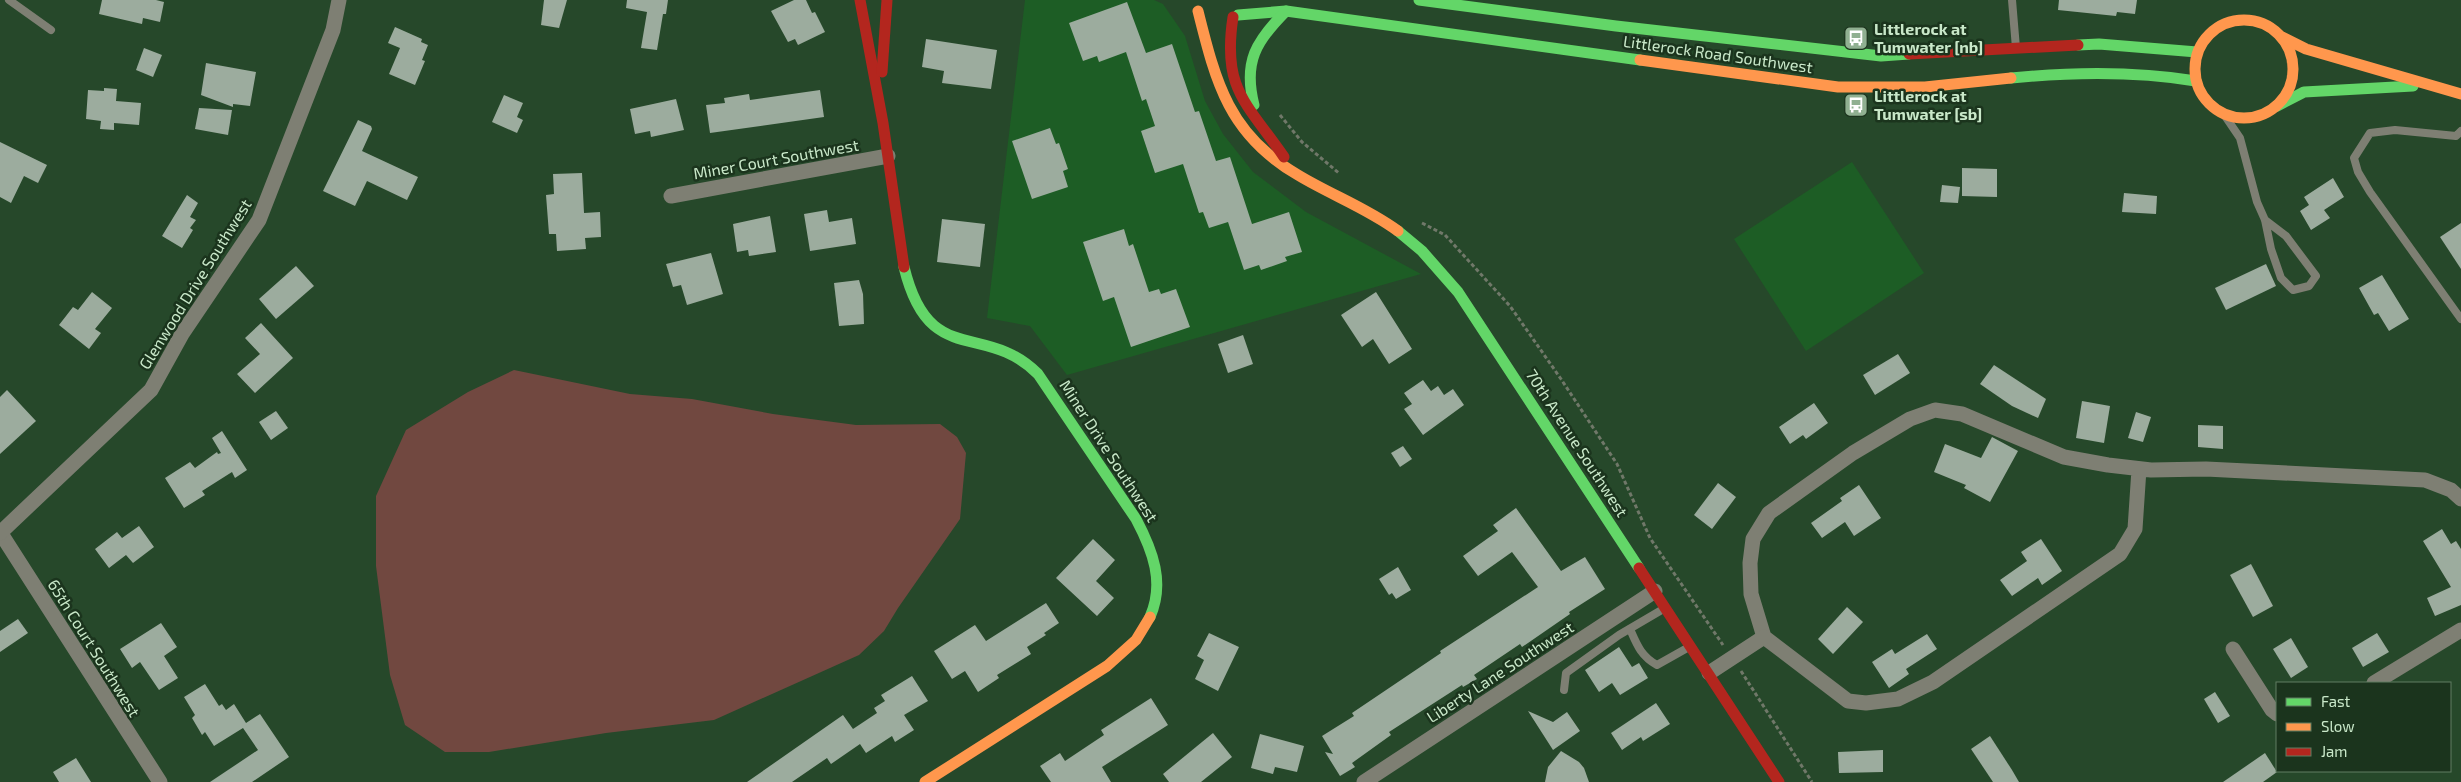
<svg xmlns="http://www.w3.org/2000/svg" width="2461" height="782" font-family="'Exo 2',sans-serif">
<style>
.built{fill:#1d5d25}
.green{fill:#714840}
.building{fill:#9cac9e}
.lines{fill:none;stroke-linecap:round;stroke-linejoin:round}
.path{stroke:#707869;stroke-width:3;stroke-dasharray:4 2.5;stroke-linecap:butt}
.lane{stroke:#7e7f73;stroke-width:8}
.street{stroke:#7e7f73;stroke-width:15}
.fast{stroke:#63d668;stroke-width:11}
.slow{stroke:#ff974d;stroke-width:11}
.jam{stroke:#b3261e;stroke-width:11}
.labels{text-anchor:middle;stroke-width:5;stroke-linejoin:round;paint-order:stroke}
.poi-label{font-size:16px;font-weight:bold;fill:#c9e8c9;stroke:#1b341d;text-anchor:start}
.street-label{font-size:16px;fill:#c9e8c9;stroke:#1b341d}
</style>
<rect width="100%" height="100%" fill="#26482a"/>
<g class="built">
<polygon points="1025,0 1154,0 1163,4 1185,36 1205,101 1223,134 1253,172 1306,212 1421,274 1067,375 1030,326 987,318"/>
<polygon points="1852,162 1924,273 1806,351 1734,239"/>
</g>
<polygon class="green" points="514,370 630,394 692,399 773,414 856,425 940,424 957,437 966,453 960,519 898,608 884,631 859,655 714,720 606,733 489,752 445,752 405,725 390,675 376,566 376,496 406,430 468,392"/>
<g class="building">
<polygon points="102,0 156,0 164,2 160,22 143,18 142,24 99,14"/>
<polygon points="544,0 567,0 559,28 541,25"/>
<polygon points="627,0 668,0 666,14 663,14 657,50 641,48 647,12 626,8"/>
<polygon points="794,0 806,0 812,13 815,12 825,32 798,45 795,39 788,42 771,11"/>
<polygon points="2059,0 2137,0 2135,14 2117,12 2116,16 2058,10"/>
<polygon points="1127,2 1146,53 1172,44 1195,112 1199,111 1216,161 1230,157 1252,224 1289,212 1302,252 1285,257 1287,261 1261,270 1259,265 1244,270 1228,222 1209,228 1203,212 1199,213 1183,164 1155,173 1141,131 1155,126 1146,99 1142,101 1126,52 1099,62 1097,56 1083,61 1069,23"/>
<polygon points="395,27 422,39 421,42 428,45 422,60 425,61 415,85 389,74 400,48 388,43"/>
<polygon points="926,39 997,50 991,89 942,83 944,71 922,67"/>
<polygon points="144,48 162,55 153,77 136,70"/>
<polygon points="206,63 256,72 250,106 233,104 233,107 201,95"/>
<polygon points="104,88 117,89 116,101 141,103 139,125 114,123 114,130 100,129 101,121 86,119 88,90 104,91"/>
<polygon points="820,90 824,117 710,133 706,105 725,103 724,98 749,94 750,100"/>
<polygon points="504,95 523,103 517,117 523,120 517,133 492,122"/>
<polygon points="676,99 684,130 651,137 650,131 635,134 630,109"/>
<polygon points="199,108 232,110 228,135 195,129"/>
<polygon points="358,120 371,126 372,129 362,151 418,177 407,200 367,181 355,206 323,191"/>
<polygon points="1050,128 1056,144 1059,143 1068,169 1063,171 1068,187 1032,199 1012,141"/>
<polygon points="0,142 47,165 38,183 24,176 11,203 0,197"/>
<polygon points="1962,168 1997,169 1997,197 1962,196"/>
<polygon points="582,173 584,213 600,212 601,237 585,238 586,249 557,251 556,234 549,234 546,195 554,194 553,174"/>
<polygon points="2333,178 2344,197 2324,210 2330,218 2311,230 2300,211 2309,205 2304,197"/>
<polygon points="1942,185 1960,187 1958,203 1940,202"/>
<polygon points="2124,193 2157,196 2156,214 2122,212"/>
<polygon points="187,195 198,203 190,217 196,220 190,228 193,230 182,248 162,236"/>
<polygon points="827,210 829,222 852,218 856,244 810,251 804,214"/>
<polygon points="770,216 776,252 749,256 748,250 737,252 733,224"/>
<polygon points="942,219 985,224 980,267 937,262"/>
<polygon points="2461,223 2461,269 2440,237"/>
<polygon points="1124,229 1129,246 1133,244 1149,292 1159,289 1161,294 1176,289 1190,327 1131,347 1114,297 1103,301 1083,242"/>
<polygon points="711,253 723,294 687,305 681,285 673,287 666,264"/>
<polygon points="2266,264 2276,286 2226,310 2215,288"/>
<polygon points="296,266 314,286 276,319 259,299"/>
<polygon points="2382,275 2409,319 2389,331 2378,313 2374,315 2359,288"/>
<polygon points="859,280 863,294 864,324 839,326 834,283"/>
<polygon points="92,292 112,308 95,329 101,333 89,349 59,325 73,307 78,310"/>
<polygon points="1376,292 1412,349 1389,364 1373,339 1362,347 1341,315"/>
<polygon points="261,323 293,358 255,393 237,374 260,354 245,338"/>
<polygon points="1243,335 1253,364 1228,373 1218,344"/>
<polygon points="1898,354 1910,373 1875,395 1863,375"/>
<polygon points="1994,365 2046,399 2038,418 2012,406 1980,384"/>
<polygon points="1423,380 1431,391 1438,386 1444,395 1453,389 1464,405 1423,435 1404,409 1412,404 1404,393"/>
<polygon points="7,390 36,421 0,454 0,397"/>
<polygon points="2082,401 2110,406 2104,443 2076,438"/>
<polygon points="1814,403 1828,423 1806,439 1803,435 1790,444 1779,427"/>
<polygon points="276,411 288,428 271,440 259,422"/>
<polygon points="2136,412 2151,417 2143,442 2128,438"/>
<polygon points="2198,425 2223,426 2223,449 2198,447"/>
<polygon points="222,431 247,470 235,478 232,472 202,491 205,495 184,508 165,478 190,462 195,468 217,452 218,454 221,453 212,438"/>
<polygon points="1992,437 2018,451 1990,502 1964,488 1966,485 1934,472 1945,444 1981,458"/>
<polygon points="1403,446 1412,459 1400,467 1391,453"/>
<polygon points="1718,483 1736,497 1712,529 1694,515"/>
<polygon points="1859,485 1881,518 1854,536 1845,522 1822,538 1811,523 1842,501 1840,498"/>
<polygon points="1516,508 1561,571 1585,557 1605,589 1569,612 1570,614 1522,647 1520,644 1474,675 1477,679 1463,687 1462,685 1389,732 1391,735 1352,763 1355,767 1340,776 1325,752 1333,754 1322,736 1354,716 1352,713 1441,653 1440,651 1538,587 1512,552 1478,576 1463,556 1498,531 1493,525"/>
<polygon points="139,526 154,547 133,563 126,555 109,568 95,549 117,532 122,538"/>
<polygon points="2442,529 2451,544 2456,541 2461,549 2461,605 2435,616 2427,598 2451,587 2423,541"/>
<polygon points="1093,539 1115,560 1096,581 1114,598 1097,616 1056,578"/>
<polygon points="2041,539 2062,571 2042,585 2038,578 2012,596 2000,580 2027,561 2021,552"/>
<polygon points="2251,564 2273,606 2253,617 2230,575"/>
<polygon points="1398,567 1411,590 1396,599 1392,593 1389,595 1379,579"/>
<polygon points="1046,603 1059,623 1044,633 1046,635 1027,647 1031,654 997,675 999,678 978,692 965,671 952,679 934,651 975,625 986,641"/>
<polygon points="1847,607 1863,622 1833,654 1818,639"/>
<polygon points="18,619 28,633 0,652 0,631"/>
<polygon points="161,623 177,647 164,656 178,678 159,690 140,662 132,668 120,649"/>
<polygon points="1209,633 1239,647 1218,691 1195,679 1204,660 1197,656"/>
<polygon points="2377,633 2389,652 2363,667 2352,648"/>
<polygon points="1927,634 1937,649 1906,669 1909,674 1889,688 1872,662 1892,649 1895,654"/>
<polygon points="2291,638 2308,667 2291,678 2273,649"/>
<polygon points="1619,647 1632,667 1639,663 1648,678 1620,695 1612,683 1599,692 1585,670"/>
<polygon points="912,676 928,701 904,715 914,730 895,742 892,736 866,753 860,744 831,764 827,758 792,782 747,782 843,715 853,729 877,713 874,708 885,701 881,695"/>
<polygon points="205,684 219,706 222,704 226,710 234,704 246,723 260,714 289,757 252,782 210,782 258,750 243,728 214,746 205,732 202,735 192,718 195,715 184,697"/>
<polygon points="2215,692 2230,716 2218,723 2204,699"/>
<polygon points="1151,698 1168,725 1102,767 1111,782 1051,782 1040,766 1060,753 1065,761 1104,735 1101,730"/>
<polygon points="1656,703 1670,724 1643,741 1641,737 1622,750 1611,733"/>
<polygon points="1528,711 1553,722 1567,712 1580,731 1553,750"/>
<polygon points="1213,733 1232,757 1201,782 1169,782 1163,774"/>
<polygon points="1260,734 1304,746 1297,772 1275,767 1273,774 1251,768"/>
<polygon points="1990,736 2012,770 2019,782 1993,782 1971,749"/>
<polygon points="1883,750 1883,772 1839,773 1838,752"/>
<polygon points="1561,751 1579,762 1584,768 1589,782 1545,782 1548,767"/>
<polygon points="2265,753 2277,772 2263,782 2223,782"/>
<polygon points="76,758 91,782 59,782 53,772"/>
</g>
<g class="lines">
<g class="path">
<polyline points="1280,115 1302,142 1340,174"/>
<polyline points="1422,223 1445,235 1510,306 1561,379 1617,464 1650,538 1723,645"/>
<polyline points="1741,671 1812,782"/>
</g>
<g class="lane">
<polyline points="9,0 51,30"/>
<polyline points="2012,0 2016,48"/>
<polyline points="2223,113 2240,138 2257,202 2265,220 2271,249 2281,278 2293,290 2309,286 2316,276 2286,236 2265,220"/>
<polyline points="2461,131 2456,136 2395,130 2370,133 2354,158 2358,172 2370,192 2461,319"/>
<path d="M1630,629C1637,645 1641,656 1657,665L1689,647"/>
<polyline points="1564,690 1566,673 1619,635 1665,608"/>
</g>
<g class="street">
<polyline points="671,196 888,156"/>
<polyline points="2139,469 2135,529 2120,554 1933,682 1898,699 1866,703 1848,701 1764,637 1751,594 1750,563 1753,539 1769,513 1853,453 1910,419 1935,410 1962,414 2064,457 2108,465 2151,470 2206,469 2425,480 2451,490 2461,499"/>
<polyline points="0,532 160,782"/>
<polyline points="0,533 151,390 182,334 259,220 333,30 339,0"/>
<polyline points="2233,649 2272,710 2277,714"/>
<polyline points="1709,673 1764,637"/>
<polyline points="2374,683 2461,630"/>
<polyline points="1364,782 1655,591"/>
</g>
<g class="fast">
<polyline points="1419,0 1616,26 1881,56 1909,54"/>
<polyline points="1238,15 1286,11 1640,60"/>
<polyline points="2078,45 2099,44 2197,52"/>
<path d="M2011,78C2072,72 2135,71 2196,81"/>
<path d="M1254,105C1243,62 1256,41 1286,11"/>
<polyline points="2277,106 2304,92 2413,86"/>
<polyline points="1398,231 1422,251 1458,292 1639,568"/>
<path d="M904,267C929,370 984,320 1038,374L1136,519C1153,551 1165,583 1150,617"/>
</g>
<g class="slow">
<path d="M1198,11C1216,83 1229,135 1298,175C1331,195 1367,208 1398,231"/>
<circle cx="2244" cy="69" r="49"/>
<polyline points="2282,37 2306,49 2461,94"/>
<polyline points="1640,60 1838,87 1925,87 2011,78"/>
<polyline points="925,782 1107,666 1136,640 1150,617"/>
</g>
<g class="jam">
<polyline points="860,0 883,123 904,267"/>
<path d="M1233,17C1222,89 1246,102 1284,157"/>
<polyline points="1909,54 2078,45"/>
<polyline points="882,72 887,0"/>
<polyline points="1639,568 1779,782"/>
</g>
</g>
<defs>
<g id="bus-square" transform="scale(1.25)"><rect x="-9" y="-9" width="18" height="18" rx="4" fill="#90b091" stroke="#1b341d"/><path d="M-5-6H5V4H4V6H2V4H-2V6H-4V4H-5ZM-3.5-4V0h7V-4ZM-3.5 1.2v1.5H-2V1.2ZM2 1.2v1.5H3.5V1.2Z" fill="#fff"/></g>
</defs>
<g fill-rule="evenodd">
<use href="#bus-square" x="1856" y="38"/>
<use href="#bus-square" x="1856" y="105"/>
</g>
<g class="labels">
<g class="poi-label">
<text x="1874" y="35">Littlerock at<tspan x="1874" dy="18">Tumwater [nb]</tspan></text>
<text x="1874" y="102">Littlerock at<tspan x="1874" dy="18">Tumwater [sb]</tspan></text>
</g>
<g class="street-label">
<text transform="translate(1718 54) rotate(8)" y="6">Littlerock Road Southwest</text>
<text transform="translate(776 159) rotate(-10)" y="6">Miner Court Southwest</text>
<text transform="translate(195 284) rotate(-58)" y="6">Glenwood Drive Southwest</text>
<text transform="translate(1577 443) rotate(57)" y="6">70th Avenue Southwest</text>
<text transform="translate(1109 451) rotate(57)" y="6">Miner Drive Southwest</text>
<text transform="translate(94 648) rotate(58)" y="6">65th Court Southwest</text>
<text transform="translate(1500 672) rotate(-33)" y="6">Liberty Lane Southwest</text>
</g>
</g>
<rect x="2276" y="682" width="175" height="90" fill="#1b341d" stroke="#617c62"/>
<rect x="2286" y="698" width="25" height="8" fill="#63d668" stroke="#617c62"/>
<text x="2321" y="707" font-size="15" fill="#c9e8c9">Fast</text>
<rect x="2286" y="723" width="25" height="8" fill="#ff974d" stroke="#617c62"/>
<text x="2321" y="732" font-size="15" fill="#c9e8c9">Slow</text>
<rect x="2286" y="748" width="25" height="8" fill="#b3261e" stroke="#617c62"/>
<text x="2321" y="757" font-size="15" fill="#c9e8c9">Jam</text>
</svg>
